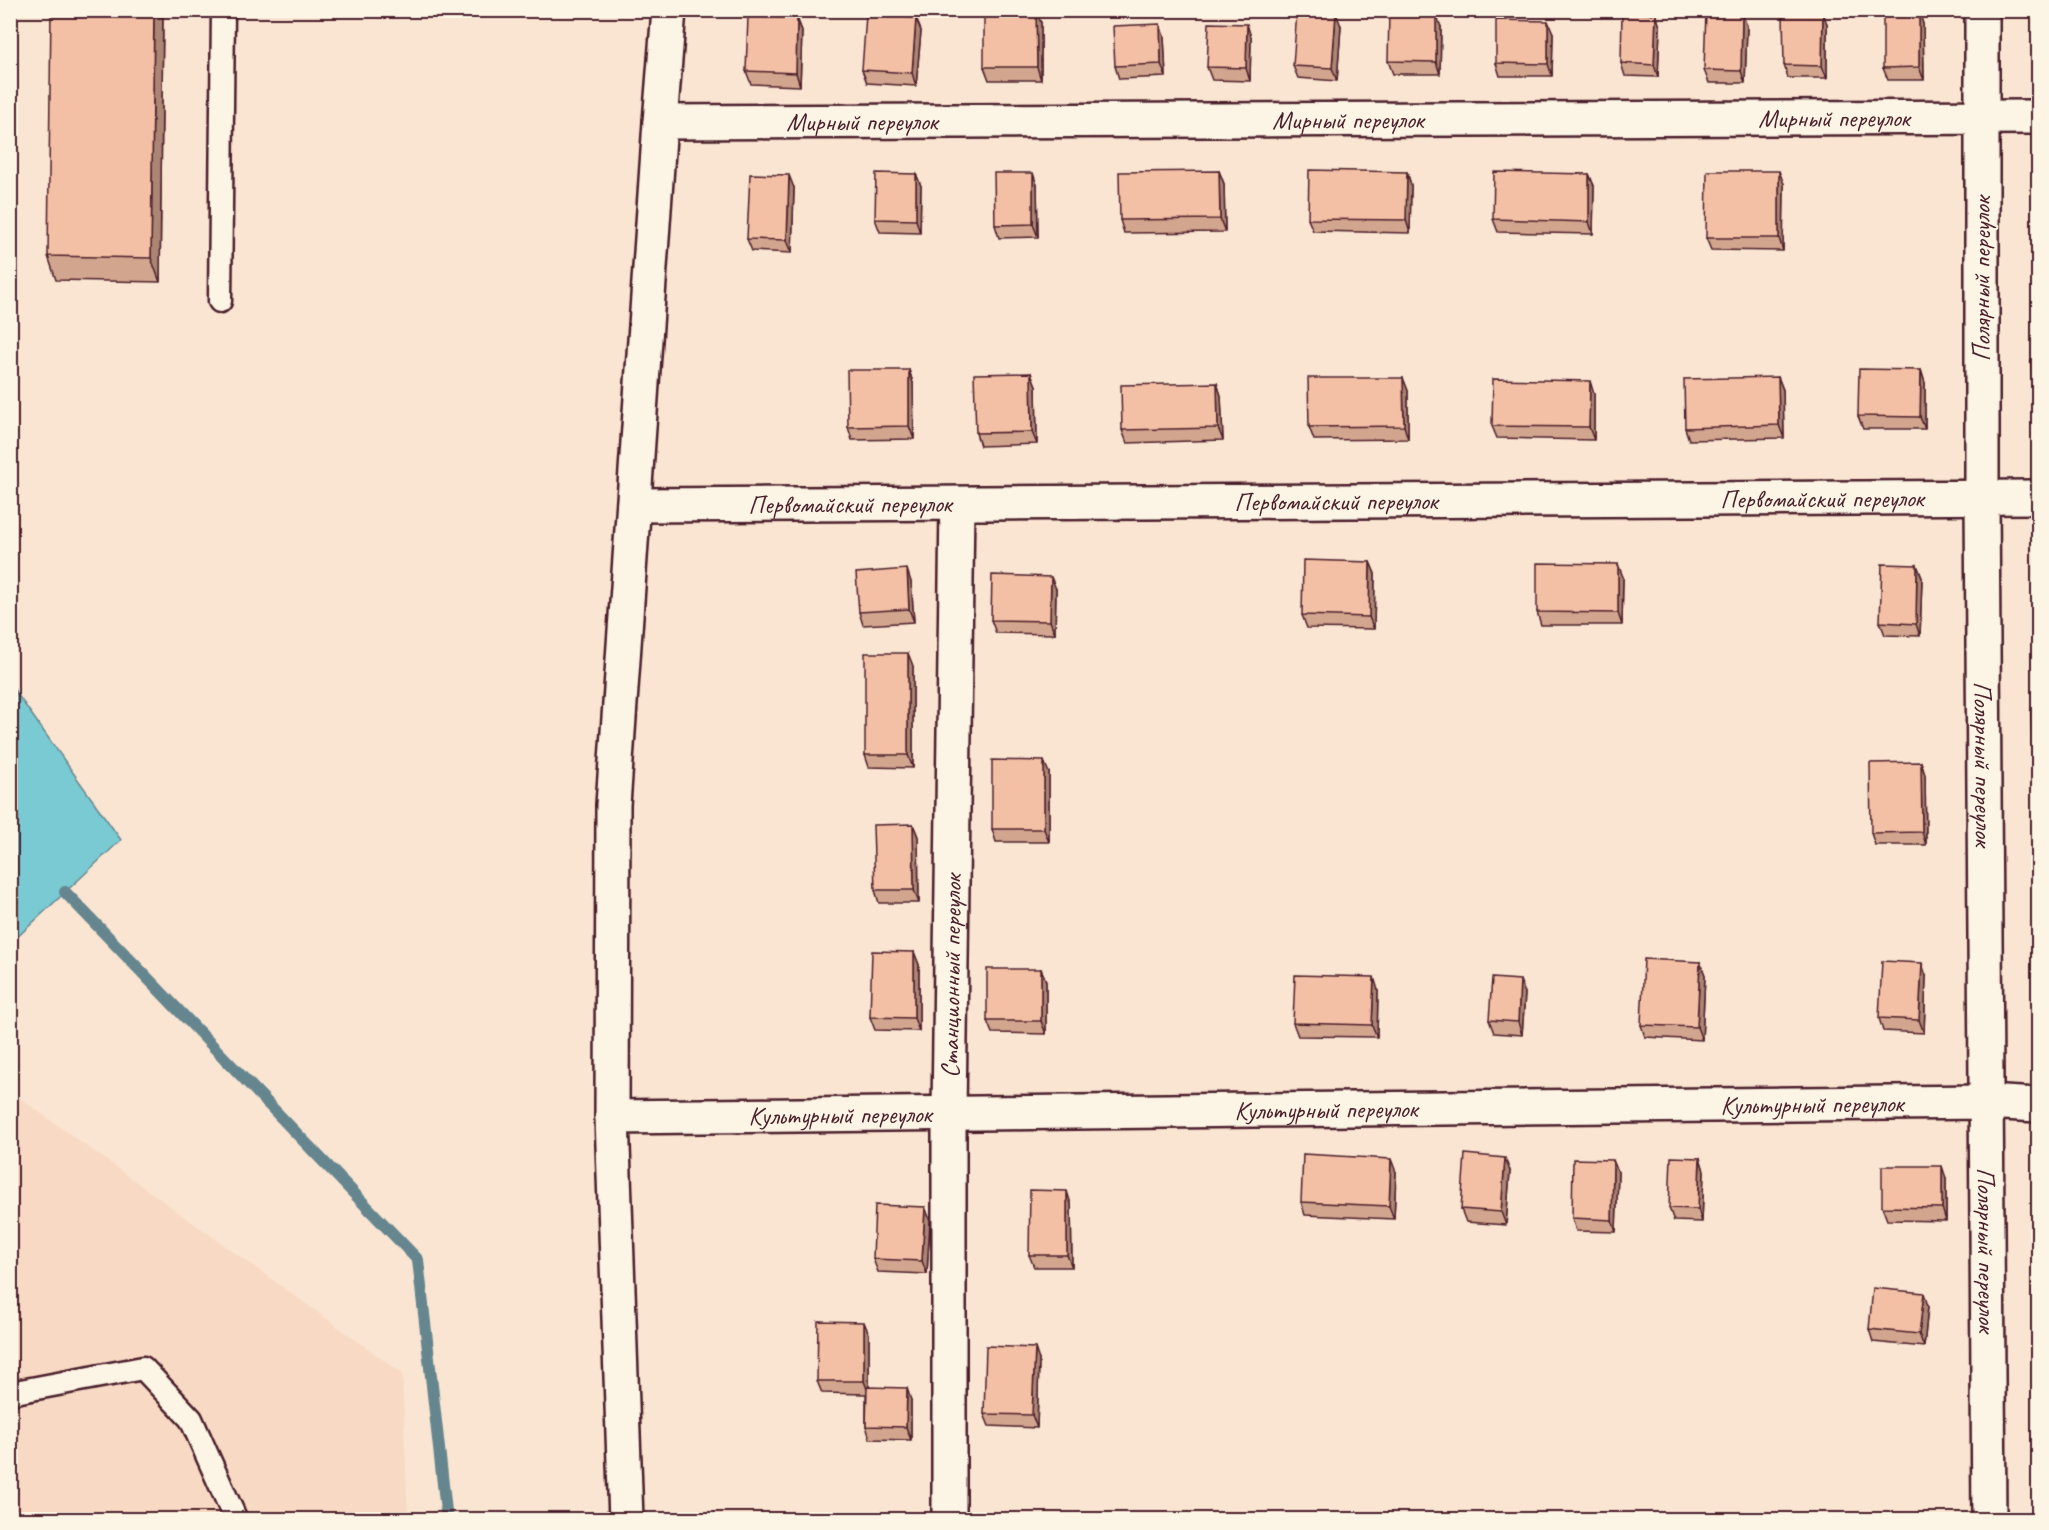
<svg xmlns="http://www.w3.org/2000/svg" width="2049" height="1530" font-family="Caveat,sans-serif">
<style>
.built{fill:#f8dac4}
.water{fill:#79cad2;stroke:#66868f;stroke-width:1.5}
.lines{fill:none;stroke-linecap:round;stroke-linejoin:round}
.stream{stroke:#66868f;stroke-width:12}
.service-casing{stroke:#4a1f2b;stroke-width:27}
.minor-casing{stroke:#4a1f2b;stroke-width:38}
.service{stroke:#fcf5e5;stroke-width:22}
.minor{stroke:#fcf5e5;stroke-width:33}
.wall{fill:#d2a58e;stroke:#4a1f2b;stroke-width:1.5}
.shaded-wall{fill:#ab8674;stroke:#4a1f2b;stroke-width:1.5}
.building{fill:#f4c0a5;stroke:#4a1f2b;stroke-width:1.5}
.labels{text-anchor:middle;stroke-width:4.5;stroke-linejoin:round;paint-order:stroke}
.street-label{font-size:26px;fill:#4a1f2b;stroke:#fcf5e5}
</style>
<rect width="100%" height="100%" fill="#fae5d2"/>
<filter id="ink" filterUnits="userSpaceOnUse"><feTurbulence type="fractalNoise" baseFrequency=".0167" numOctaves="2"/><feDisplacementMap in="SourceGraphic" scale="12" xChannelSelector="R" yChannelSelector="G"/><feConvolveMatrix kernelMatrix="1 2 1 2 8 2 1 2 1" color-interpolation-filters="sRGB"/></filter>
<g filter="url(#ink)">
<polygon class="built" points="10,1091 402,1373 408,1519 11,1519"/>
<polygon class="water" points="10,684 121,840 11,943 10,943"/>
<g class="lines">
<polyline class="stream" points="65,892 418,1260 447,1520"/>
<g class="service-casing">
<g id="service">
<polyline points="220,301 223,10"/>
<polyline points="10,1393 143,1368 191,1419 236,1520"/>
</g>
</g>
<g class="minor-casing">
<g id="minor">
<path id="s1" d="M1982,10V498L1989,1520"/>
<path id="s2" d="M660,122L2038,117"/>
<path id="s3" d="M634,505L2038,497"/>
<path id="s4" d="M612,1117L1986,1102L2038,1105"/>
<polyline points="626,1520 612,1117 613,805 660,122 669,10"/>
<path id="s5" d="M949,1520V1113L957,504"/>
</g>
</g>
<use href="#service" class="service"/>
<use href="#minor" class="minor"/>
</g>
<g class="wall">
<polygon points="163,10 160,282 56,280 48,256"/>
<polygon points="1919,11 1923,24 1924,80 1888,80 1883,68"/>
<polygon points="1656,14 1660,27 1658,77 1625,76 1621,63"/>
<polygon points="797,18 802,31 800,86 751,84 746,71"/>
<polygon points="916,18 921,31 916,86 867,83 862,70"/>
<polygon points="1041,23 1041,80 989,80 984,67"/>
<polygon points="1827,24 1827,78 1788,78 1784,65"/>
<polygon points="1341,26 1337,81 1298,78 1293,66"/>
<polygon points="1747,26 1745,83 1709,83 1704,70"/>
<polygon points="1441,27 1440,74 1393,74 1388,61"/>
<polygon points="1553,33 1552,76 1500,76 1496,63"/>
<polygon points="1164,37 1166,77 1119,79 1115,66"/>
<polygon points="1251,37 1250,81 1212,80 1207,67"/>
<polygon points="1219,171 1224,184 1225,232 1124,233 1120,220"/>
<polygon points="1407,172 1411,185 1410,233 1313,231 1308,219"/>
<polygon points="916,174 921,186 920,233 880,232 875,219"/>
<polygon points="1589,174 1594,186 1593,234 1498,232 1493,219"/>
<polygon points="1784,184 1783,251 1711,250 1706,238"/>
<polygon points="1037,185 1038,237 999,238 995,225"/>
<polygon points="794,188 792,253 752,251 747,239"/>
<polygon points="2038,360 2038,433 2033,420"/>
<polygon points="909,370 913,383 914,439 852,440 848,427"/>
<polygon points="1921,370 1925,383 1925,429 1863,429 1858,416"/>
<polygon points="1031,373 1036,386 1037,444 980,446 976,433"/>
<polygon points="1778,377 1783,390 1784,438 1689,440 1685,428"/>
<polygon points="1403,378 1408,391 1408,439 1314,440 1309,427"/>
<polygon points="1217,383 1221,396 1223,440 1127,443 1122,430"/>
<polygon points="1594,394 1594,440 1497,438 1492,426"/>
<polygon points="1370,562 1375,574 1374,629 1307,628 1302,615"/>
<polygon points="1917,565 1922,578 1920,636 1885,635 1880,622"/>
<polygon points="1623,577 1622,625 1541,625 1537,612"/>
<polygon points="911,582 914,622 863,625 859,612"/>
<polygon points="1056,589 1055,634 996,633 991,620"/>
<polygon points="913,666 913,768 869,767 865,755"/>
<polygon points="2038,711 2038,758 2037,758 2032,745"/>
<polygon points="1921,762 1925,775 1926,845 1875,845 1871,833"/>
<polygon points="1049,773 1049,842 996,842 992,829"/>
<polygon points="2038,800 2038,860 2033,847"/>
<polygon points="913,824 918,837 919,903 879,903 875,890"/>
<polygon points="914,952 919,965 919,1031 875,1030 870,1017"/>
<polygon points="1700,962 1705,975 1702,1040 1645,1037 1641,1025"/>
<polygon points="1041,969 1046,981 1046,1034 992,1033 987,1021"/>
<polygon points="1926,976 1924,1033 1883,1031 1879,1018"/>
<polygon points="1378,990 1377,1037 1298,1036 1293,1023"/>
<polygon points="1525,993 1522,1035 1494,1033 1489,1020"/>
<polygon points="1700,1158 1704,1171 1702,1222 1674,1221 1669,1208"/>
<polygon points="1510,1171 1506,1225 1466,1222 1461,1209"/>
<polygon points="1396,1172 1394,1219 1305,1215 1301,1202"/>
<polygon points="1618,1172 1616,1232 1576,1231 1572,1218"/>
<polygon points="1946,1178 1946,1221 1887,1220 1882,1207"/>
<polygon points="1071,1204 1072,1267 1034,1267 1029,1255"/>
<polygon points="925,1207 930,1220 927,1274 878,1272 873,1259"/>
<polygon points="1928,1306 1924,1347 1873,1342 1869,1329"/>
<polygon points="869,1334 869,1387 911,1400 911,1440 870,1439 866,1426 866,1394 822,1393 817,1381"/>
<polygon points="1039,1360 1037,1428 989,1426 984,1414"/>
</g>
<g class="shaded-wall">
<polygon points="154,10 163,10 160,282 151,258"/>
<polygon points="1036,10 1041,23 1041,80 1037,67"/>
<polygon points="1919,11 1923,24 1924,80 1919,67"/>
<polygon points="1823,12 1827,24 1827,78 1822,66"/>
<polygon points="1336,13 1341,26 1337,81 1332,68"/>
<polygon points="1742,13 1747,26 1745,83 1741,71"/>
<polygon points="1436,14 1441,27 1440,74 1436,62"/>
<polygon points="1656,14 1660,27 1658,77 1654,65"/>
<polygon points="797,18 802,31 800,86 796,73"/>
<polygon points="916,18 921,31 916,86 912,73"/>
<polygon points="1548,21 1553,33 1552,76 1548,64"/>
<polygon points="1160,24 1164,37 1166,77 1161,64"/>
<polygon points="1247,24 1251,37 1250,81 1246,68"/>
<polygon points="1219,171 1224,184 1225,232 1220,219"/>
<polygon points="1779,171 1784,184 1783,251 1779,238"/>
<polygon points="1407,172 1411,185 1410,233 1406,220"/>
<polygon points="1033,173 1037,185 1038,237 1033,224"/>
<polygon points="916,174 921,186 920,233 916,220"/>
<polygon points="1589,174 1594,186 1593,234 1589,222"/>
<polygon points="789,175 794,188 792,253 787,240"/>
<polygon points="909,370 913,383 914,439 909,426"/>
<polygon points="1921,370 1925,383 1925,429 1920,417"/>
<polygon points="1031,373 1036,386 1037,444 1032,432"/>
<polygon points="1778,377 1783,390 1784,438 1779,425"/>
<polygon points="1403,378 1408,391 1408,439 1404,426"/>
<polygon points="1590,381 1594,394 1594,440 1589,427"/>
<polygon points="1217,383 1221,396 1223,440 1218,428"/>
<polygon points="1370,562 1375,574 1374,629 1369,617"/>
<polygon points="1618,564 1623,577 1622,625 1618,613"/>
<polygon points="1917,565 1922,578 1920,636 1916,624"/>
<polygon points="907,569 911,582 914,622 909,609"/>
<polygon points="1051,577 1056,589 1055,634 1050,621"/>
<polygon points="908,653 913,666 913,768 908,755"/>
<polygon points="1044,761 1049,773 1049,842 1044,829"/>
<polygon points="1921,762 1925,775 1926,845 1922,832"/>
<polygon points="913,824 918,837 919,903 914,890"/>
<polygon points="914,952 919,965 919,1031 914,1018"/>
<polygon points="1700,962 1705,975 1702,1040 1697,1027"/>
<polygon points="1922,963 1926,976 1924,1033 1919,1020"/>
<polygon points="1041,969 1046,981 1046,1034 1041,1021"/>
<polygon points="1374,977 1378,990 1377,1037 1372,1025"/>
<polygon points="1520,980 1525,993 1522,1035 1518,1022"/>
<polygon points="1505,1158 1510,1171 1506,1225 1501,1212"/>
<polygon points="1700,1158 1704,1171 1702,1222 1698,1209"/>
<polygon points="1391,1159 1396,1172 1394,1219 1389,1206"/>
<polygon points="1613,1160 1618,1172 1616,1232 1612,1220"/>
<polygon points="1942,1166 1946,1178 1946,1221 1942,1208"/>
<polygon points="1067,1191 1071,1204 1072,1267 1067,1255"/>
<polygon points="925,1207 930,1220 927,1274 922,1261"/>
<polygon points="1924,1293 1928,1306 1924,1347 1919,1334"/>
<polygon points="864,1322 869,1334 869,1394 864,1381"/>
<polygon points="1035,1348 1039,1360 1037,1428 1032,1415"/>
<polygon points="907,1388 911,1400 911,1440 906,1427"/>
</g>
<g class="building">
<polygon points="51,10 154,10 151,258 48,256"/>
<polygon points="984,10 1036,10 1037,67 984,67"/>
<polygon points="1297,11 1336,13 1332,68 1293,66"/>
<polygon points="1706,11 1742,13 1741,71 1704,70"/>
<polygon points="1883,11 1919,11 1919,67 1883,68"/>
<polygon points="1783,12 1823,12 1822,66 1784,65"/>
<polygon points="1389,13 1436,14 1436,62 1388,61"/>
<polygon points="1622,13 1656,14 1654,65 1621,63"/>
<polygon points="866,15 916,18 912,73 862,70"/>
<polygon points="748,17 797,18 796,73 746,71"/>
<polygon points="1496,20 1548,21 1548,64 1496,63"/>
<polygon points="1209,23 1247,24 1246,68 1207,67"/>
<polygon points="1160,24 1161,64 1115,66 1113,26"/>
<polygon points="1309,170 1407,172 1406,220 1308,219"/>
<polygon points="1219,171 1220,219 1120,220 1119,172"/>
<polygon points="1707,171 1779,171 1779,238 1706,238"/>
<polygon points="1494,172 1589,174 1589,222 1493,219"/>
<polygon points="876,173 916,174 916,220 875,219"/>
<polygon points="994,173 1033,173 1033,224 995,225"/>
<polygon points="750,174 789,175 787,240 747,239"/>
<polygon points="2031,360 2038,360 2038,420 2033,420"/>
<polygon points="1859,369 1921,370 1920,417 1858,416"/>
<polygon points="847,370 909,370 909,426 848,427"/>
<polygon points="1031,373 1032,432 976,433 974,374"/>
<polygon points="1778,377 1779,425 1685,428 1684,379"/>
<polygon points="1308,378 1403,378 1404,426 1309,427"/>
<polygon points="1493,379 1590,381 1589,427 1492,426"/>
<polygon points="1217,383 1218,428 1122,430 1121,385"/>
<polygon points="1303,560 1370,562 1369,617 1302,615"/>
<polygon points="1537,563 1618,564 1618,613 1537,612"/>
<polygon points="1882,564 1917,565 1916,624 1880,622"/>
<polygon points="907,569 909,609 859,612 856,573"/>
<polygon points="992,575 1051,577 1050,621 991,620"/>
<rect x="865" y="653" width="43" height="102"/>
<polygon points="2031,711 2038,711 2038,745 2032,745"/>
<polygon points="992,760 1044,761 1044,829 992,829"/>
<polygon points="1921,762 1922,832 1871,833 1870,763"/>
<polygon points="2035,799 2038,800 2038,847 2033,847"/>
<polygon points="913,824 914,890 875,890 873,825"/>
<polygon points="872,951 914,952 914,1018 870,1017"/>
<polygon points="1644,959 1700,962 1697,1027 1641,1025"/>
<polygon points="1882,961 1922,963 1919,1020 1879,1018"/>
<rect x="987" y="969" width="54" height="52"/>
<polygon points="1295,975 1374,977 1372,1025 1293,1023"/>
<polygon points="1492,978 1520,980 1518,1022 1489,1020"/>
<polygon points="1303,1154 1391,1159 1389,1206 1301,1202"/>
<polygon points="1465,1154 1505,1158 1501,1212 1461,1209"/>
<polygon points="1671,1157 1700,1158 1698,1209 1669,1208"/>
<polygon points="1573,1159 1613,1160 1612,1220 1572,1218"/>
<polygon points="1882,1166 1942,1166 1942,1208 1882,1207"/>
<polygon points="1030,1190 1067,1191 1067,1255 1029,1255"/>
<polygon points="875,1205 925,1207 922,1261 873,1259"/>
<polygon points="1873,1288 1924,1293 1919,1334 1869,1329"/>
<polygon points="818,1321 864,1322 864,1381 817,1381"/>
<polygon points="986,1346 1035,1348 1032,1415 984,1414"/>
<polygon points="867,1387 907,1388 906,1427 866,1426"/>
</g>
</g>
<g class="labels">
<g class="street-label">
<text dy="9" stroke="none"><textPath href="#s2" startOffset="1174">Мирный переулок</textPath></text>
<text dy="9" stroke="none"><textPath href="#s2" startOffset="688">Мирный переулок</textPath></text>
<text dy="9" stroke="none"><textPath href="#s2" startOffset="202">Мирный переулок</textPath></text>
<text transform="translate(1981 279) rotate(-90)" y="9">Полярный переулок</text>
<text dy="9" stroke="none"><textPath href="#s3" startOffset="1188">Первомайский переулок</textPath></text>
<text dy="9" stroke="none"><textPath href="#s3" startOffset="702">Первомайский переулок</textPath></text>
<text dy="9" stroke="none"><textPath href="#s3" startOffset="216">Первомайский переулок</textPath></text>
<text dy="9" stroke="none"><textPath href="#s1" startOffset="754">Полярный переулок</textPath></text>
<text dy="9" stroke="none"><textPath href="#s5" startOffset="544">Станционный переулок</textPath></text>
<text dy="9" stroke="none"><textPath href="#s4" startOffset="1200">Культурный переулок</textPath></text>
<text dy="9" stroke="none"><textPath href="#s4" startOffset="714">Культурный переулок</textPath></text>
<text dy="9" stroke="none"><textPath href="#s4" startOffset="228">Культурный переулок</textPath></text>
<text dy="9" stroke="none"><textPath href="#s1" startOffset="1240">Полярный переулок</textPath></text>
</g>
</g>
<rect width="2049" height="1530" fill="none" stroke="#fcf5e5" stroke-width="36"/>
<rect x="18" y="18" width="2013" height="1494" fill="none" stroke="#4a1f2b" stroke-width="2" filter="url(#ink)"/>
</svg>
